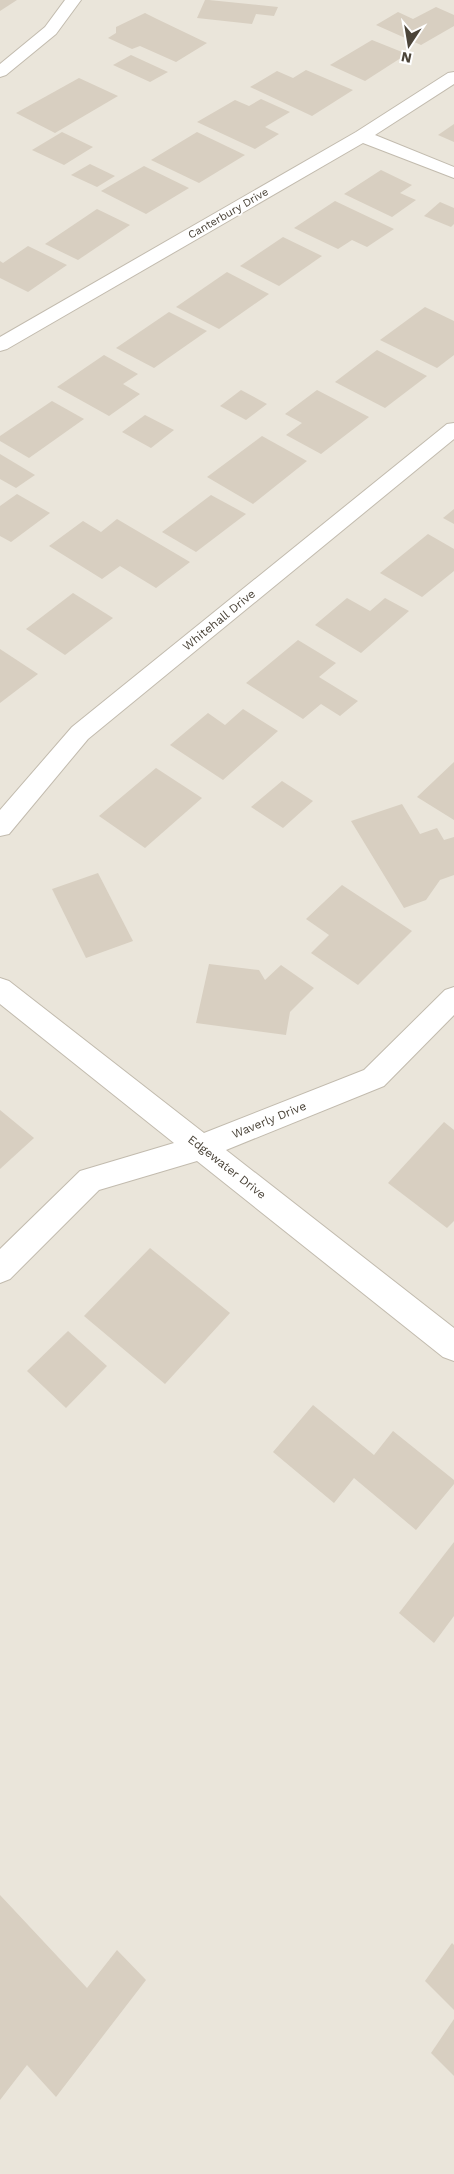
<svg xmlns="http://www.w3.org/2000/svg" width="454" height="2174" font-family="'Work Sans',sans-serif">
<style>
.residential{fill:#eae5da}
.building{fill:#d8cfc1}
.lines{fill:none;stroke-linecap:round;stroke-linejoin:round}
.minor-casing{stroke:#c2bbae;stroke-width:2}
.minor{fill:#fff;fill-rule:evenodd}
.labels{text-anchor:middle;stroke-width:4;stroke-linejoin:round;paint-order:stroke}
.far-street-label{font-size:11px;fill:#4b4439;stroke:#fff}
.street-label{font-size:12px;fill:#4b4439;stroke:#fff}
</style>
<rect width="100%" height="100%" fill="#f6f3ec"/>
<rect class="residential" x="0" y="0" width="454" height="2174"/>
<g class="building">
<polygon points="0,0 17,0 0,11"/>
<polygon points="205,0 209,0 278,7 274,16 256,14 252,24 197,18"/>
<polygon points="436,7 454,15 454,26 421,45 376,25 398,12 413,19"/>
<polygon points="145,13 157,19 207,43 176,62 140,46 132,49 108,38 116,33 116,27"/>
<polygon points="372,40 407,54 365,81 330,65"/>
<polygon points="131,55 155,66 168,72 150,82 113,65"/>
<polygon points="306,70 353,90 312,116 250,87 277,71 293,78"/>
<polygon points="79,78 118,96 55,133 16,113"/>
<polygon points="261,99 290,112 265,127 279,134 255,149 197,122 235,100 249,106"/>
<polygon points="454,124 454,142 438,135"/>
<polygon points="62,132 93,147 64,165 32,150"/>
<polygon points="197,132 245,155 199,183 151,160"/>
<polygon points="90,164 115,176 97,187 71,175"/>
<polygon points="144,166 189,188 146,214 101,191"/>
<polygon points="381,170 412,185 400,193 416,200 392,217 344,194"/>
<polygon points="335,201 394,229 367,247 352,240 338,249 294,228"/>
<polygon points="440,202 454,208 454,224 451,227 424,216"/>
<polygon points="97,209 130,225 78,260 45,244"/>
<polygon points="283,237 322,256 279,286 240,266"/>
<polygon points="28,246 67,265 28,292 0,278 0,261 3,263"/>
<polygon points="227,272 269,294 219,329 176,307"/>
<polygon points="425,307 454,321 454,355 437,368 380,340"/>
<polygon points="169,312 207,331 154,368 116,348"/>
<polygon points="377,350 427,376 385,408 335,382"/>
<polygon points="104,355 138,374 123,384 140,394 109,416 57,387"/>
<polygon points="241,390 267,404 246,420 220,406"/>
<polygon points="317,390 369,417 321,454 286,435 302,423 285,414"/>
<polygon points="52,401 84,419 29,458 0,441 0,436"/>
<polygon points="145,415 174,430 151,448 122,432"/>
<polygon points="262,436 307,461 253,504 207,477"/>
<polygon points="0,454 35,475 16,488 0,479"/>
<polygon points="17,494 50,513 11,542 0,536 0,506"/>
<polygon points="211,495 246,514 196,552 162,532"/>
<polygon points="454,509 454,524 443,518"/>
<polygon points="117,519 190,562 156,588 120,566 102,579 49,546 83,521 101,532"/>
<polygon points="428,534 454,549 454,571 422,597 380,573"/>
<polygon points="73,593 113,618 65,655 26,629"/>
<polygon points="347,598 370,611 385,598 409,611 361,653 315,625"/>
<polygon points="298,640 336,663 319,677 358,701 340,716 321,704 303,719 246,683"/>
<polygon points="0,649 38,674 0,703"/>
<polygon points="243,709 278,731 223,780 170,745 208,713 225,725"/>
<polygon points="454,762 454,820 417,797"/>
<polygon points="156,768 202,798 145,848 99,816"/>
<polygon points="282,781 313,801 283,828 251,807"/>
<polygon points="402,804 420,834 437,828 444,840 454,837 454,875 440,880 426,900 404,908 351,821"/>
<polygon points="98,873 133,941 86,958 52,889"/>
<polygon points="342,885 412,931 358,985 311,953 329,935 306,919"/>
<polygon points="209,964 259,970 265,980 281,965 314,988 290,1012 286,1035 196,1023"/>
<polygon points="0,1110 34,1138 0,1169"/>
<polygon points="444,1122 454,1130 454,1221 447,1228 388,1183"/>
<polygon points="150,1248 230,1313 165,1384 84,1316"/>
<polygon points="68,1331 107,1366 66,1408 27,1371"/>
<polygon points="313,1405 374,1455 393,1431 454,1480 454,1484 416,1530 354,1478 334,1503 273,1452"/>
<polygon points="454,1542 454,1616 434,1643 399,1613"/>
<polygon points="0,1895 87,1988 117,1950 146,1980 56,2097 27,2065 0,2100"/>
<polygon points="452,1943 454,1945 454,2010 425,1981"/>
<polygon points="454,2019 454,2076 431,2053"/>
</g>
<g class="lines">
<g class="minor-casing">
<g id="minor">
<polygon points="65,0 81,0 56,34 6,75 0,77 0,64 45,27"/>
<polygon points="454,72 454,84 375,135 454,167 454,178 363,143 7,349 0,351 0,337 356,132 448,73"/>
<polygon points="454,423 454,439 88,739 9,834 0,836 0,810 72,727 447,424"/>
<polygon points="0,978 9,981 204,1133 364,1070 445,990 454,987 454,1015 384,1086 226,1150 454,1328 454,1361 443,1357 197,1161 99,1190 10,1279 0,1283 0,1249 80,1171 174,1143 0,1004"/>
</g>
</g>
<use href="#minor" class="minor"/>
</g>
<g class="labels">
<g class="far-street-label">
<text transform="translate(228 213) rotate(-30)" y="4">Canterbury Drive</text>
</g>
<g class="street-label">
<text transform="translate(219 620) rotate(-39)" y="4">Whitehall Drive</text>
<text transform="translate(269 1120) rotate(-22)" y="4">Waverly Drive</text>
<text transform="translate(227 1167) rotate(38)" y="4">Edgewater Drive</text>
</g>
</g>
<g transform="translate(409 45) rotate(192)" stroke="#ffffff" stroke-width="4" paint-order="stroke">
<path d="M0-4L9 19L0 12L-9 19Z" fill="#4b4439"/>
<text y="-8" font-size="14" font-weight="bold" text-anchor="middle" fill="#4b4439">N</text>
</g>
</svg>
